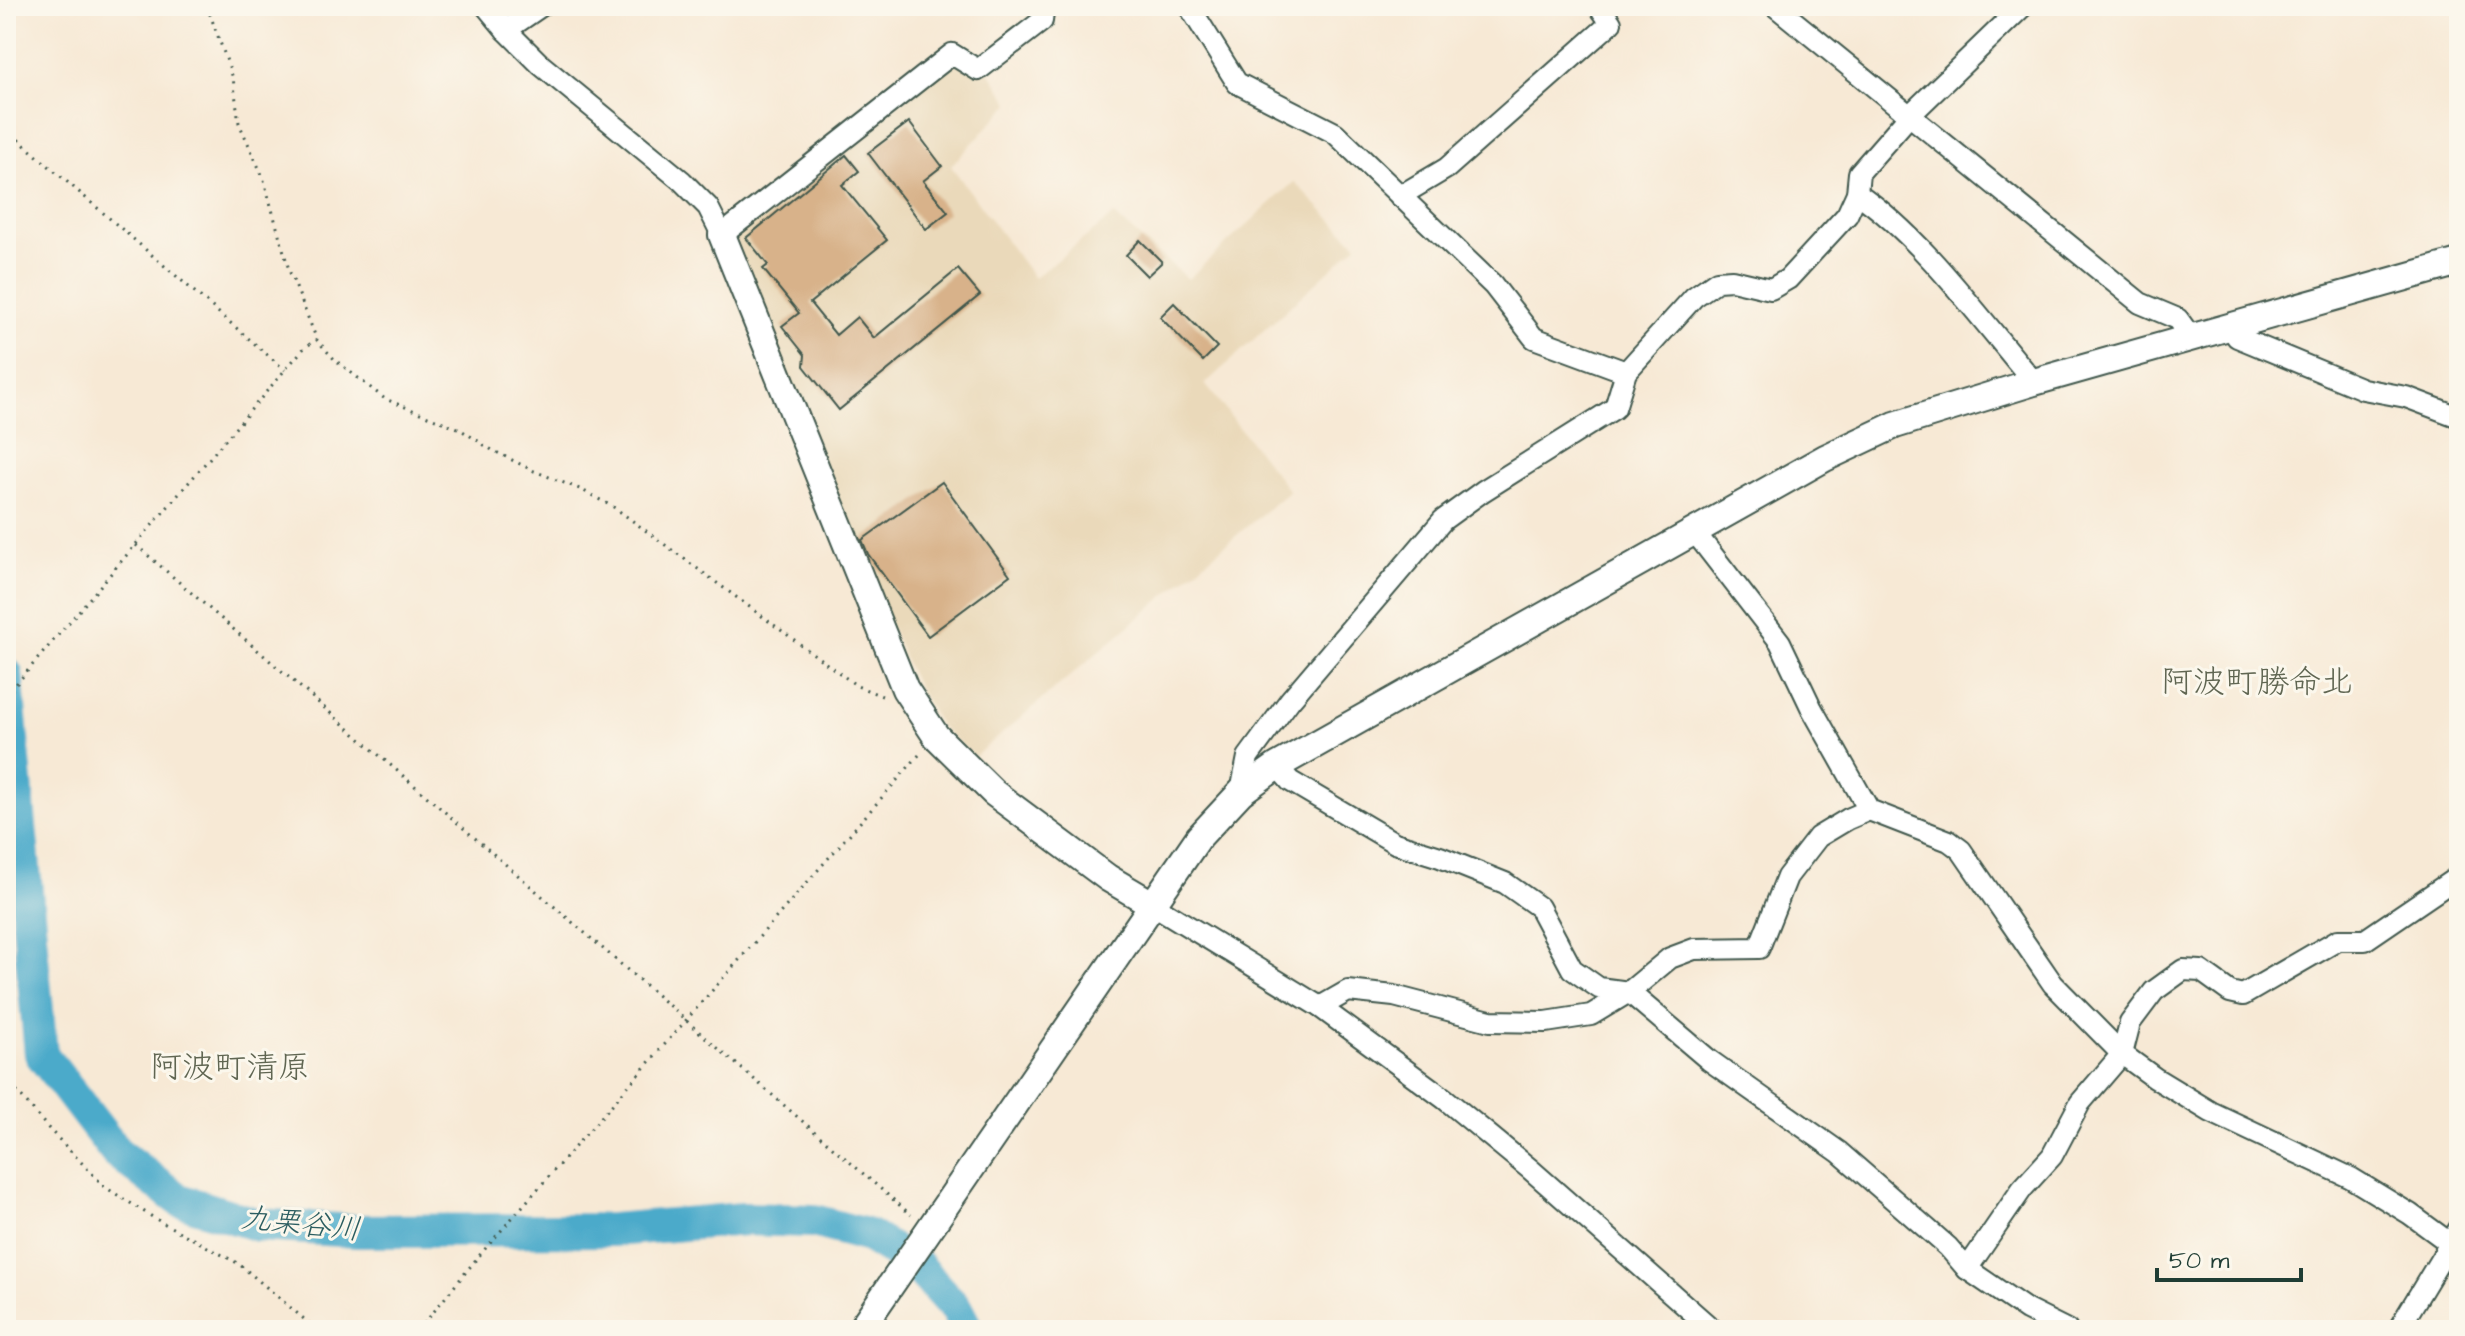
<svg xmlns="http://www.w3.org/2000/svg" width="2465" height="1336" font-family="'Architects Daughter','Klee One',sans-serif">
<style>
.built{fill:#ead9ba}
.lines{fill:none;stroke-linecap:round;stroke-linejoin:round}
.river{stroke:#4baaca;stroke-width:34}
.building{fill:#d8b28a}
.minor-casing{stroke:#3f574c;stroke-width:24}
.tertiary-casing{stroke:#3f574c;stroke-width:30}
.path{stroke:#3f574c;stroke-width:3;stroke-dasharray:2 6;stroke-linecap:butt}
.minor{stroke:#fff;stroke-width:20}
.tertiary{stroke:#fff;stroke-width:26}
.labels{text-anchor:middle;stroke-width:6;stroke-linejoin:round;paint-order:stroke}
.water-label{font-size:30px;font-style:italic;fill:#2c5e61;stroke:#fbf7ec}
.quarter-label{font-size:32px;fill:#606652;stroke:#fbf7ec}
</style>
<rect width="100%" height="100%" fill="#fbf7ec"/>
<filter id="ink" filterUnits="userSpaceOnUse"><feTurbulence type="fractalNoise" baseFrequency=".0125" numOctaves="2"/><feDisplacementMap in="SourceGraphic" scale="16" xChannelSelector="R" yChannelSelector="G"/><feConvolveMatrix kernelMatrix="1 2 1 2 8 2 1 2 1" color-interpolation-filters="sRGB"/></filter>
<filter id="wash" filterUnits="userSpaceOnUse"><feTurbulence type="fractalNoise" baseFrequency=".006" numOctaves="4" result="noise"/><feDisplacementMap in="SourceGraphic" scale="32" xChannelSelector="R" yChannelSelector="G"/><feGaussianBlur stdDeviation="1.8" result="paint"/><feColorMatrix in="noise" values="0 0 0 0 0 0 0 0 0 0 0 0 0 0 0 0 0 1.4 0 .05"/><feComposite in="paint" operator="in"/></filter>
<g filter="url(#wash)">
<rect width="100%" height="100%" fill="#f7e9d5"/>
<polygon class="built" points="953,62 988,70 1010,103 951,166 1034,278 1114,215 1188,279 1294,182 1357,245 1205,384 1289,491 975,756 940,726 910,672 729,237"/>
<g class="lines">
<polyline class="river" points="6,674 41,1054 116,1152 179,1200 258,1225 357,1231 612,1230 744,1219 814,1221 869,1236 916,1265 956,1309 967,1330"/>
</g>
<g id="blocks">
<g class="building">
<polygon points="909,122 942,166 923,181 948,212 926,229 868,153"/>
<polygon points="846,155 859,171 842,185 887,240 810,303 836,335 857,317 874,338 958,269 980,295 839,410 804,366 805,355 782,326 799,313 763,269 768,265 746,238"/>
<polygon points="1140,240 1162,262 1147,276 1126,255"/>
<polygon points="1174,303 1217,347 1203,361 1160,317"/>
<polygon points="942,482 1010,575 928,636 868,554 862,540"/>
</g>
</g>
</g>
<g filter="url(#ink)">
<use href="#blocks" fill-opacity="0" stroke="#3f574c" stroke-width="2"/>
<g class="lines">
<g class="minor-casing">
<g id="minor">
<polyline points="486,6 506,30 541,65 682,181 708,207 722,235 952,54 978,70 1042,21 1044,6"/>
<polyline points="1189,6 1237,83 1335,133 1493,285 1534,338 1626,372"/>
<polyline points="1775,6 2140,303 2178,319 2191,337"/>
<polyline points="506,30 541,6"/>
<path d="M1857,193C1923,238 1982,321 2034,382"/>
<polyline points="1400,196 1447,168 1611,23 1599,6"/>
<polyline points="2231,326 2237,337 2363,389 2406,397 2459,417"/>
<polyline points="1694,531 1780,642 1812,709 1869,810 1949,841 1961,850 2053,984 2122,1054 2155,1078 2211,1112 2351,1178 2410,1214 2451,1244"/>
<polyline points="1277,766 1290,781 1395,843 1440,857 1505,883 1539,907 1572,969 1599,988 1629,992 1709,1060 1839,1152 1948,1247 1967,1269 2027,1310 2067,1330"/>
<polyline points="1241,792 1248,757 1290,700 1443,520 1483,491 1615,408 1626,372 1694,297 1717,281 1732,280 1771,289 1788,279 1847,215 1857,193 1859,173 1908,117 2023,6"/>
<polyline points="1152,904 1320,1007 1445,1099 1530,1169 1713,1330"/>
<polyline points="1320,1007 1348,991 1394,996 1490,1021 1546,1022 1591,1015 1629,992 1670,958 1694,949 1759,948 1787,877 1818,837 1848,819 1869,810"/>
<polyline points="1967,1269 2022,1189 2052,1156 2080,1103 2122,1054 2130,1023 2154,991 2183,970 2201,971 2230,992 2243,995 2338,940 2365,940 2459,876"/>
<polyline points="2398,1330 2459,1229"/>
</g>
</g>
<g class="tertiary-casing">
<g id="tertiary">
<polyline points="722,235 905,689 936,736 994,793 1108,878 1152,904"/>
<polyline points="860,1330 1199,837 1241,792 1277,766 1825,458 1895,425 2034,382 2459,262"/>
</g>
</g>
<g class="path">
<polyline points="207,6 233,78 239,123 263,177 289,270 317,340 335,360 385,399 458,428 492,450 534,471 582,490 615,508 857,686 882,696"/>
<polyline points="6,129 285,370"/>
<polyline points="136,545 911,1215"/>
<polyline points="6,696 285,370 306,346 316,341"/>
<polyline points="6,1079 49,1129 105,1187 154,1218 239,1264 317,1330"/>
<polyline points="419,1330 478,1257 920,754"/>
</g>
<use href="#minor" class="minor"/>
<use href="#tertiary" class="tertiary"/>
</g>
</g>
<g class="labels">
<g class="water-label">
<text transform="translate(301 1223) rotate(6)" y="10">九栗谷川</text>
</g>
<g class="quarter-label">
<text x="2257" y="692">阿波町勝命北</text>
<text x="230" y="1077">阿波町清原</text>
</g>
</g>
<rect width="2465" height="1336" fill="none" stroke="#fbf7ec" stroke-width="32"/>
<path d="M2157 1268v12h144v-12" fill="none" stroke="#1f3d34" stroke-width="4"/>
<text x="2169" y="1268" font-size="24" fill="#1f3d34" stroke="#fbf7ec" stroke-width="6" paint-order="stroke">50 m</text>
</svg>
